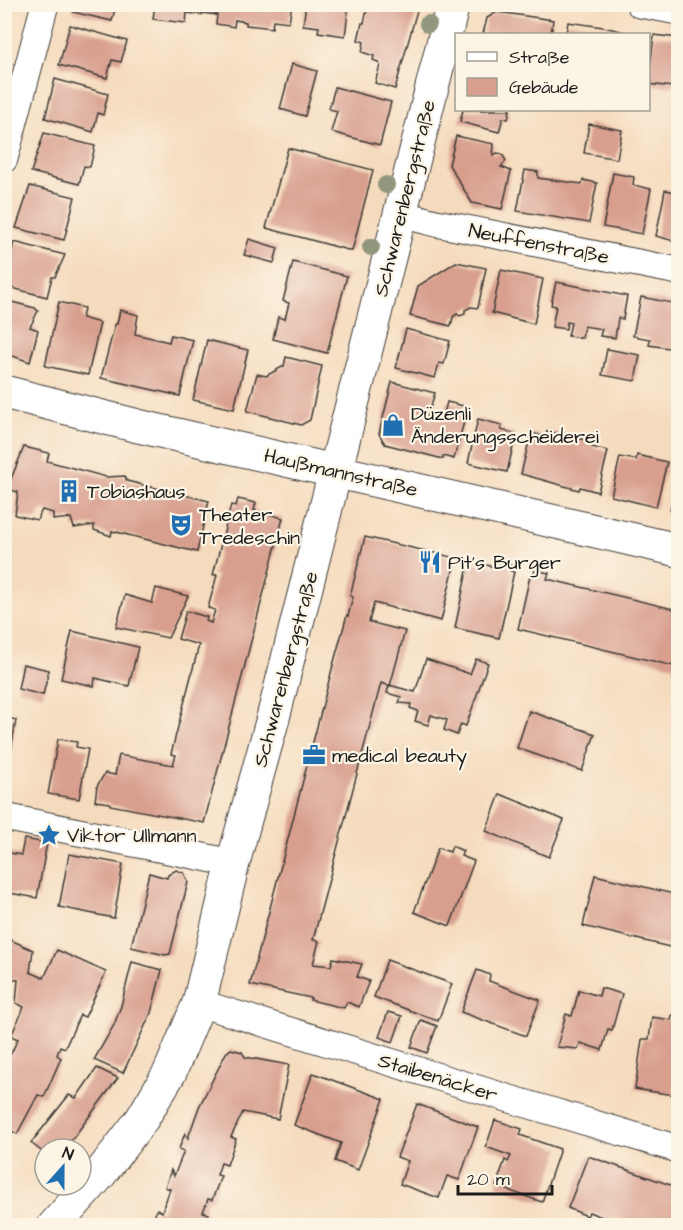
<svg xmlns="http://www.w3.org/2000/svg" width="683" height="1230" font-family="'Architects Daughter',sans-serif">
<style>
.building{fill:#d89e8e}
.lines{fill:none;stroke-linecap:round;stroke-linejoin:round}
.minor-casing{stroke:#3d3934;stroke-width:29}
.tertiary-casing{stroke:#3d3934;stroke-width:35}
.minor{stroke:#fff;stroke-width:27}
.tertiary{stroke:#fff;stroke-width:33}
.tree{fill:#92967d}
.labels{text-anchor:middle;stroke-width:4.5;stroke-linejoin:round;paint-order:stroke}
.street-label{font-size:20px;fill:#1c1c1c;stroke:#fcf5e5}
.poi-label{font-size:20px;fill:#1c1c1c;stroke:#fcf5e5;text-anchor:start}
</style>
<rect width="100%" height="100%" fill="#fcf5e5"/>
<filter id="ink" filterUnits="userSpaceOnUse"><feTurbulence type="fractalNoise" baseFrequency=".0167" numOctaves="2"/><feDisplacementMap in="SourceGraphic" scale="12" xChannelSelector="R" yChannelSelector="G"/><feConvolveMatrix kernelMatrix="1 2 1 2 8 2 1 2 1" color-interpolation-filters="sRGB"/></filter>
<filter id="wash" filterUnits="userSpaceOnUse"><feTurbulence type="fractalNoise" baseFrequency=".008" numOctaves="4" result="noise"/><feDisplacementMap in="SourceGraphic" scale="24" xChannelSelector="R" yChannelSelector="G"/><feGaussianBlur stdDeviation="1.35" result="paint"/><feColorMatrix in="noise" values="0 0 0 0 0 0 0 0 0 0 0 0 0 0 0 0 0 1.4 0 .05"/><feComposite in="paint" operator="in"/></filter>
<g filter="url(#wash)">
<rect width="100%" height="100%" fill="#f5dbbe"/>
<g id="blocks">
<g class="building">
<polygon points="4,4 12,4 5,29 4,28"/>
<polygon points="75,4 121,4 115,9 112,21 73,12"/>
<polygon points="155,4 292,4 289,22 273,20 272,28 246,25 246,22 235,20 234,27 216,24 217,15 202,13 202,15 187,13 186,23 153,19"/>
<polygon points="306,4 349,4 345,36 318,32 319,27 303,25"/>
<polygon points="368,4 416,4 418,7 395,89 375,83 380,65 378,62 373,60 374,56 362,52 364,42 358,40 362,23 364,23"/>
<polygon points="497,12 553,20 551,34 483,34 487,18"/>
<polygon points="568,22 603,27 634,34 566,34"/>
<polygon points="70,25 127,41 121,62 112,60 107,78 59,65"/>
<polygon points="654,35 678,38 678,85 673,84 673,87 648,84"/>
<polygon points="292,64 317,71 305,116 280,109"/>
<polygon points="55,79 108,94 103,115 98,113 93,132 45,118"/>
<polygon points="335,87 391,102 380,145 331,132 337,111 329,109"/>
<polygon points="463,110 510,110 508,119 503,118 499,132 460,122"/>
<polygon points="589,124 622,130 617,159 584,153"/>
<polygon points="44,133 95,146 90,167 84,166 79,184 31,172"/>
<polygon points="456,136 494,144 493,155 497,153 502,154 506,161 501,167 511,171 502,209 472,203 449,165"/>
<polygon points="288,148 373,170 352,251 266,228"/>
<polygon points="525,170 538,172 538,178 582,184 583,180 597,183 589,223 517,211"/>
<polygon points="613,173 634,177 633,185 651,189 642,234 603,227"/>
<polygon points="677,185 678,185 678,242 656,236 665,190 676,192"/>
<polygon points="30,186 75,197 64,240 16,228"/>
<polygon points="249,239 278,248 274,263 244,255"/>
<polygon points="14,242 65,255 55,277 52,277 47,297 4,286 4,277"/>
<polygon points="293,262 347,276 327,353 273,339 278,317 285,319 289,303 283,301"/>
<polygon points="456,262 486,268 478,308 471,307 465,310 465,314 460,316 457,314 453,317 451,326 410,316 418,286"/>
<polygon points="501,270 543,279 534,324 492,313"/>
<polygon points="556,282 627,296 623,319 618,318 615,338 600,336 602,329 584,326 582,338 568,336 571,323 567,322 566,329 552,327 556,306 551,305"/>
<polygon points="641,297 678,304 678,329 675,349 649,345 650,339 633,336"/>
<polygon points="4,300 35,308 38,311 30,327 38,330 30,362 4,353"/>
<polygon points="59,302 84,308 82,318 100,323 88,375 45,366"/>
<polygon points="120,310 138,315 135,334 169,342 171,335 193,340 180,396 101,378 115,324 117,324"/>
<polygon points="406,329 450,341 444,364 439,363 435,378 396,368"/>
<polygon points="207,340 248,350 234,409 193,400"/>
<polygon points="607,349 640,355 635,381 602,375"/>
<polygon points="286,357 322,366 310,420 301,425 247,411 257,374 266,376 284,366"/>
<polygon points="392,382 435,393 427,418 432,419 433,415 443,418 447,402 468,407 454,459 443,456 443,459 385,444 379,434"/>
<polygon points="478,419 502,425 501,430 516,434 507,472 468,463"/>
<polygon points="547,431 594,442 592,447 608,451 598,492 580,487 579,490 521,474 531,433 546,437"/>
<polygon points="24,447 49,453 47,461 106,477 125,476 127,481 209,501 197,552 112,531 111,536 94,530 94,525 74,528 71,518 53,520 53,513 42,510 37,520 15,515 18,492 7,489"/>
<polygon points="637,455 667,462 656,507 611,496 620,457 636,460"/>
<polygon points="678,474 678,512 670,510"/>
<polygon points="238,499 256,503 254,510 283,518 204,823 110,805 110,803 95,801 97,786 105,773 115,775 119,755 173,765 176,755 171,754 199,645 178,639 186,611 207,617 206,621 211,623 215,610 208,608 217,575 213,575 231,505 236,506"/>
<polygon points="365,537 456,558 441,621 374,603 369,622 405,631 390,686 381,683 313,940 319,941 313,964 331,966 333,958 362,964 357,977 369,981 359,1007 347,1002 344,1008 310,1000 311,998 250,985 332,669 347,615 348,616 353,597 350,596"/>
<polygon points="469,561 495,567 496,562 511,565 510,571 514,572 499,638 455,628"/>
<polygon points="535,570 549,573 547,579 678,610 678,671 673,670 674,666 518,629 530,576 533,576"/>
<polygon points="156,588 188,596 168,638 116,627 125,595 152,603"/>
<polygon points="72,631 138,647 129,686 95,678 94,686 61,679"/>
<polygon points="426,659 470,674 476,659 488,663 466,726 461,724 457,735 444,730 447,720 431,715 428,725 415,721 418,711 410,708 411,704 399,703 401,697 387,693 389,685 415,692"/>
<polygon points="23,664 49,670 43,695 18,689"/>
<polygon points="529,711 595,734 582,771 517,748"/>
<polygon points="4,717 16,720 6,780 4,780"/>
<polygon points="58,739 77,742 76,747 88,749 79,799 48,794"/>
<polygon points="500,794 564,820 549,857 486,831"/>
<polygon points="24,839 47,843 37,898 4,892 4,852 21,855"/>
<polygon points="452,846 463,851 461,856 474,861 450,926 414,912 438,848 450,852"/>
<polygon points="69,854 123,864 114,918 59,907"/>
<polygon points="176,870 184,873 188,882 170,954 165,955 131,947 149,873 167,878 168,875"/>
<polygon points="595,875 678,895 678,949 583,926"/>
<polygon points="4,937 33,950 30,972 44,978 57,950 106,972 85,1017 80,1015 65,1048 60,1046 57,1055 61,1058 44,1097 38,1095 17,1134 4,1127 4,1068 18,1039 11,1036 24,1007 16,1003 18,980 4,978"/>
<polygon points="387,960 452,984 438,1021 374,997"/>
<polygon points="132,962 162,970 151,1013 123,1073 94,1060 114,1025 121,1006"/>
<polygon points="477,970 490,975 489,981 540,1000 526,1036 461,1012"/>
<polygon points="601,988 622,994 612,1030 608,1029 602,1050 580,1043 578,1049 557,1047 566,1014 572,1016 579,990 599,996"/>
<polygon points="388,1012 402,1016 393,1042 379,1037"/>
<polygon points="672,1015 678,1016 678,1066 674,1095 635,1089 642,1039 649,1039 652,1017 671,1020"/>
<polygon points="421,1020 437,1026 427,1053 411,1047"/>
<polygon points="231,1049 242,1052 245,1057 289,1065 278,1119 243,1112 231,1137 236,1139 227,1165 221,1163 217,1175 221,1176 212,1200 208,1199 203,1212 209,1214 205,1226 151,1226 157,1209 162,1212 170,1189 165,1187 171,1170 174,1176 184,1151 179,1149 185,1133 188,1138 199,1107 226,1053"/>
<polygon points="97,1068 118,1078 65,1149 45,1149 45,1154 31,1143 69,1095 76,1098"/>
<polygon points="313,1073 384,1099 358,1170 335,1161 341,1143 294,1125"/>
<polygon points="417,1104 478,1127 459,1180 447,1176 439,1198 400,1184 408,1161 397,1157"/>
<polygon points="495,1120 522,1129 520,1135 560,1149 542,1202 496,1186 505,1160 508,1162 511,1156 486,1147"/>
<polygon points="588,1156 673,1186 673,1184 678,1186 678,1226 625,1226 589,1212 587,1216 568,1208"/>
</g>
</g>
</g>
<g filter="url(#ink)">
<use href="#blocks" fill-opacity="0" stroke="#3d3934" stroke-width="1.5"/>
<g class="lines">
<g class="minor-casing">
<g id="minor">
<polyline points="640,4 678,11"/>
<polyline points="4,159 45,4"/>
<polyline points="400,214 436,223 678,271"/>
<polyline points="4,817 233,863"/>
<polyline points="199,1003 507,1098 678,1149"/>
</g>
</g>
<g class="tertiary-casing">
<g id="tertiary">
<polyline points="4,392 138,426 678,550"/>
<polyline points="54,1226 100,1174 142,1119 170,1072 199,1003 233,863 273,718 453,4"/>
</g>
</g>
<use href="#minor" class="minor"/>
<use href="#tertiary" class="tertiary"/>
</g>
<g class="tree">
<circle cx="428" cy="24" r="9"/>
<circle cx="386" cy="185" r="9"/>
<circle cx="371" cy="247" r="9"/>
</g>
</g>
<defs>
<g id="shop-bare" transform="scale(1.8)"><path d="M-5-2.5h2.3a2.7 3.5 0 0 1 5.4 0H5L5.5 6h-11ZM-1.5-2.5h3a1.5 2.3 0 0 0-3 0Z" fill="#1f6fb2" stroke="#fcf5e5" stroke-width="2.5" paint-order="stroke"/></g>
<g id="building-bare" transform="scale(1.8)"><path d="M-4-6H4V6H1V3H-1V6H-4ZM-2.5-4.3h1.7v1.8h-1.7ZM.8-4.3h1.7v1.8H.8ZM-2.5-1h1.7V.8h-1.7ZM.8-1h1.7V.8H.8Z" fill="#1f6fb2" stroke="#fcf5e5" stroke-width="2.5" paint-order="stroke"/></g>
<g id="theatre-bare" transform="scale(1.8)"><path d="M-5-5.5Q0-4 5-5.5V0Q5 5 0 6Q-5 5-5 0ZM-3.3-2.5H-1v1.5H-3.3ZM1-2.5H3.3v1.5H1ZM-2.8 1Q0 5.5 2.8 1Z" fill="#1f6fb2" stroke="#fcf5e5" stroke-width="2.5" paint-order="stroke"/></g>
<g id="restaurant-bare" transform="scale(1.8)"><path d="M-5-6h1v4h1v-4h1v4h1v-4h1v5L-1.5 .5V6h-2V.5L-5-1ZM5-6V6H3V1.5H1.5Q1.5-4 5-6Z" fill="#1f6fb2" stroke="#fcf5e5" stroke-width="2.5" paint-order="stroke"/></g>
<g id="office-bare" transform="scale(1.8)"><path d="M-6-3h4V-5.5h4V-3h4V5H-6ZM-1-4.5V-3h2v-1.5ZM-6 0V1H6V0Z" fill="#1f6fb2" stroke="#fcf5e5" stroke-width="2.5" paint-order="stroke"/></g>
<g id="sight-bare" transform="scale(1.8)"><path d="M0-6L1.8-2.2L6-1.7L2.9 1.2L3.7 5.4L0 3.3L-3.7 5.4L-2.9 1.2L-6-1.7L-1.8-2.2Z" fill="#1f6fb2" stroke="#fcf5e5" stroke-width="2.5" paint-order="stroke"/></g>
</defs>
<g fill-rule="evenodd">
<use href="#shop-bare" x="393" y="425"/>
<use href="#building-bare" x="69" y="491"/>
<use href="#theatre-bare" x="181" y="525"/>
<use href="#restaurant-bare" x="430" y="562"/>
<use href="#office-bare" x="314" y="755"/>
<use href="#sight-bare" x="49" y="835"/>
</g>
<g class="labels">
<g class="street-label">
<text transform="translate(404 198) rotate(-76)" y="7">Schwarenbergstraße</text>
<text transform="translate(539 243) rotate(11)" y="7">Neuffenstraße</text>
<text transform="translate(341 472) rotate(13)" y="7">Haußmannstraße</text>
<text transform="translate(285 669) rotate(-75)" y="7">Schwarenbergstraße</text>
<text transform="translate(438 1077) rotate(17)" y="7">Staibenäcker</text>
</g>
<g class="poi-label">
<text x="411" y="420">Düzenli<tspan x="411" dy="23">Änderungsscheiderei</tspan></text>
<text x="87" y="498">Tobiashaus</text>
<text x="199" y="521">Theater<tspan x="199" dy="23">Tredeschin</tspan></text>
<text x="448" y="569">Pit's Burger</text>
<text x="332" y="762">medical beauty</text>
<text x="67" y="842">Viktor Ullmann</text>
</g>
</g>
<rect width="683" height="1230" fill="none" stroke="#fcf5e5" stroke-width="24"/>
<rect x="455" y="33" width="195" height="78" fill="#fcf5e5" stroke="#a29e95" stroke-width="1.5"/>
<rect x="467" y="52" width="30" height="9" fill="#ffffff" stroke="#a29e95" stroke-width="1.5"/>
<text x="509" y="63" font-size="18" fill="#1c1c1c">Straße</text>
<rect x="467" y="78" width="30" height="18" fill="#d89e8e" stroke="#a29e95" stroke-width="1.5"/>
<text x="509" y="93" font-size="18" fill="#1c1c1c">Gebäude</text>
<g transform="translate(63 1167) rotate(21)"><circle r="28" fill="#fcf5e5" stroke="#a29e95" stroke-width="1.5"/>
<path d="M0-4.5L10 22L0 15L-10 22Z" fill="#1f6fb2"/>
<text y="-9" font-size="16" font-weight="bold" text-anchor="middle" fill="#1c1c1c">N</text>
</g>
<path d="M458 1185v9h94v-9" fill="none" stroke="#1c1c1c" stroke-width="3"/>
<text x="467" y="1185" font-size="18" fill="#1c1c1c" stroke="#fcf5e5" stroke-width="4.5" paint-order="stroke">20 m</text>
</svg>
